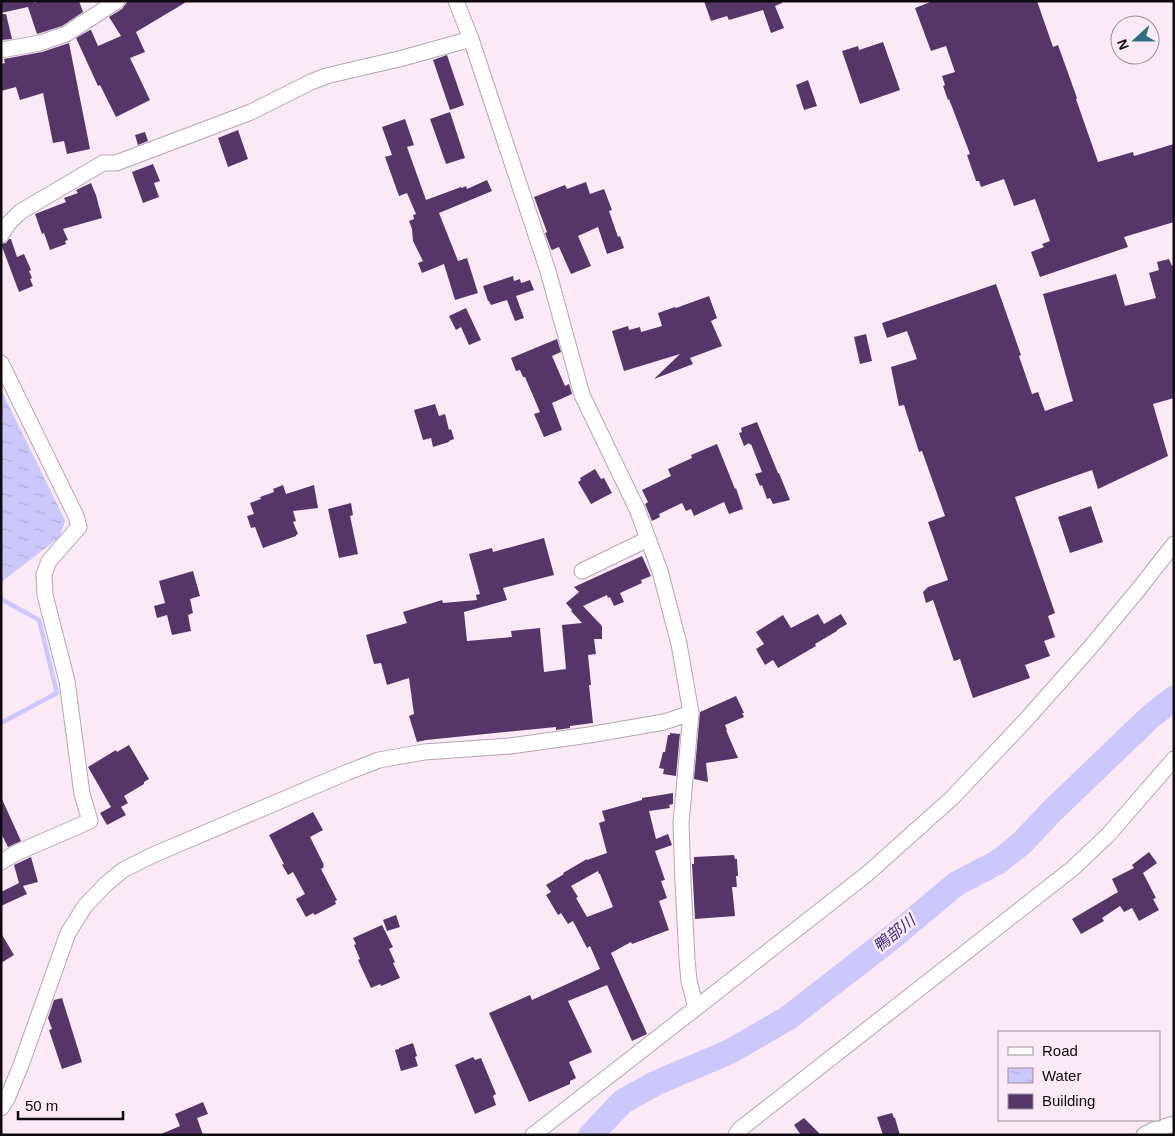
<svg xmlns="http://www.w3.org/2000/svg" width="1175" height="1136" font-family="Helvetica,'Noto Sans JP',sans-serif">
<style>
.water{fill:url(#water-ripples)}
.lines{fill:none;stroke-linecap:round;stroke-linejoin:round}
.stream{stroke:#ccc8fc;stroke-width:4.5}
.river{stroke:#ccc8fc;stroke-width:25}
.building{fill:#563668;fill-rule:evenodd}
.minor-casing{stroke:#b6a5b1;stroke-width:17}
.minor{stroke:#fff;stroke-width:15}
.labels{text-anchor:middle;stroke-width:5;stroke-linejoin:round;paint-order:stroke}
.water-label{font-size:16px;font-style:italic;fill:#3e2f78;stroke:#fbe9f6}
</style>
<defs>
<pattern id="water-ripples" width="26" height="14" patternUnits="userSpaceOnUse" patternTransform="scale(1.25)"><rect width="26" height="14" fill="#ccc8fc"/><path d="M2 4q2-2 4 0t4 0M15 11q2-2 4 0t4 0" fill="none" stroke="#aeaad7"/></pattern>
</defs>
<rect width="100%" height="100%" fill="#fbe9f6"/>
<polygon class="water" points="1,390 65,520 60,537 5,579 1,584"/>
<g class="lines">
<polyline class="stream" points="1,599 39,620 57,693 1,723"/>
<polyline class="river" points="591,1135 622,1102 656,1083 729,1052 788,1018 895,935 956,884 998,862 1022,843 1051,812 1150,717 1174,698"/>
</g>
<g class="building">
<polygon points="1,1 34,1 34,3 39,1 79,1 83,12 62,26 37,34 28,7 1,13"/>
<polygon points="128,1 188,1 136,32 145,52 130,58 150,100 116,117 100,85 98,86 76,38 90,30 91,30 98,46 121,36 109,17 122,9"/>
<polygon points="704,1 782,1 782,3 775,6 784,28 771,33 763,10 729,20 727,16 711,21"/>
<polygon points="933,1 1037,1 1053,47 1058,45 1077,98 1076,99 1098,162 1133,152 1134,156 1174,144 1174,222 1124,237 1128,247 1040,277 1031,252 1044,247 1042,244 1050,241 1035,199 1014,206 1004,179 981,187 979,181 976,181 967,155 970,154 949,99 948,100 943,86 945,85 942,76 955,72 946,46 931,51 915,8"/>
<polygon points="1,14 6,14 12,39 1,40"/>
<polygon points="883,42 900,90 860,104 842,51 858,46 859,50"/>
<polygon points="69,43 90,149 67,154 64,141 53,143 43,93 20,100 16,87 1,91 1,64 5,63 4,59 42,52"/>
<polygon points="447,55 464,105 450,110 433,60"/>
<polygon points="808,80 817,106 804,110 796,85"/>
<polygon points="450,112 465,158 446,164 430,119"/>
<polygon points="405,119 414,145 407,147 426,200 461,187 462,188 466,186 467,189 487,180 492,191 439,213 458,261 467,258 478,293 455,300 444,264 422,273 418,263 423,261 413,241 412,229 409,221 414,219 413,215 416,214 407,193 399,196 385,157 392,155 382,127"/>
<polygon points="238,130 248,159 228,167 218,138"/>
<polygon points="145,132 148,141 138,145 135,135"/>
<polygon points="153,164 160,181 154,183 159,197 143,203 132,172"/>
<polygon points="586,182 590,194 604,189 612,210 609,211 618,237 620,236 624,248 607,254 598,227 578,236 591,266 571,274 559,247 552,250 551,249 545,233 547,232 534,197 565,185 567,189"/>
<polygon points="91,183 96,195 102,218 63,229 68,240 65,241 66,244 50,250 44,233 42,234 35,214 66,202 64,198 78,193 76,190"/>
<polygon points="9,239 11,239 17,257 24,254 31,270 29,271 32,278 30,279 33,286 19,292 1,244 6,243"/>
<polygon points="1169,259 1172,266 1174,265 1174,398 1153,404 1168,456 1098,489 1092,470 1015,497 1055,613 1048,616 1055,637 1044,641 1050,656 1025,665 1030,678 973,698 960,659 954,661 933,600 926,603 923,592 928,587 948,580 928,522 945,516 922,451 919,452 904,405 899,406 891,367 917,359 907,331 887,338 882,323 996,284 1021,355 1019,356 1032,394 1038,392 1045,411 1073,401 1043,294 1116,274 1125,306 1156,298 1149,273 1159,270 1157,262"/>
<polygon points="513,276 514,281 520,279 521,283 530,280 534,290 516,296 524,318 515,321 507,300 491,305 489,301 488,301 483,286"/>
<polygon points="709,296 717,318 711,321 722,346 690,358 693,364 654,379 680,354 624,371 612,331 628,326 629,330 640,327 641,332 662,326 658,313 675,307 676,308"/>
<polygon points="466,308 481,340 469,345 461,327 456,330 449,316"/>
<polygon points="866,334 872,361 860,364 854,337"/>
<polygon points="557,339 561,352 552,356 565,386 569,384 572,394 552,403 562,430 544,437 534,414 540,412 525,377 523,377 520,370 516,371 511,358"/>
<polygon points="435,404 439,416 445,414 449,430 451,429 454,439 449,441 449,442 433,447 431,438 423,440 414,410"/>
<polygon points="757,422 778,473 779,473 790,500 773,504 770,498 767,499 762,485 760,486 755,474 762,472 751,444 750,445 749,443 744,446 739,433 742,432 741,428"/>
<polygon points="717,444 735,489 736,488 743,509 729,514 724,502 694,516 691,509 686,511 682,503 659,514 660,517 652,521 645,504 648,502 642,490 671,476 668,469 692,458 691,455"/>
<polygon points="595,469 601,479 604,478 612,493 591,504 578,482 581,480 580,478"/>
<polygon points="283,485 286,494 314,485 318,508 293,511 296,521 293,522 298,534 296,535 296,536 263,548 255,527 251,528 247,516 254,514 250,503 261,499 260,497 274,492 273,489"/>
<polygon points="351,503 353,515 350,516 358,554 339,558 328,509"/>
<polygon points="1091,506 1103,542 1070,553 1058,517"/>
<polygon points="544,538 554,575 503,588 507,600 464,612 467,641 512,637 511,631 540,628 544,672 566,669 562,625 582,623 571,611 572,610 566,603 579,592 574,587 642,556 651,576 641,580 642,583 620,593 624,602 614,606 610,597 608,598 607,595 583,606 602,626 602,639 594,639 596,654 588,655 591,685 589,685 593,723 570,726 570,728 556,730 556,727 426,740 417,742 409,716 414,714 409,678 387,685 381,663 374,664 366,635 407,623 403,612 442,600 443,603 477,600 476,595 480,594 469,554 492,548 493,552"/>
<polygon points="193,571 200,596 190,599 193,613 188,615 191,631 172,635 167,615 157,618 154,606 165,603 159,581"/>
<polygon points="818,614 824,624 841,614 847,624 837,630 837,631 815,644 816,646 778,668 773,660 765,665 756,649 764,644 756,632 783,615 791,628"/>
<polygon points="736,696 744,713 742,713 744,717 725,725 727,730 726,730 738,758 706,763 708,782 694,779 700,712"/>
<polygon points="670,733 679,734 680,733 676,776 663,774 664,769 659,768 663,752 665,752 668,735 670,735"/>
<polygon points="129,745 149,779 144,782 144,784 124,796 128,803 121,807 126,815 107,825 100,813 111,807 88,767 116,750 117,752"/>
<path d="M673,793V804L669,805L670,808L649,811L656,839L668,834L672,845L655,851L665,880L661,881L667,898L659,901L669,930L632,944L631,942L611,953L647,1034L632,1041L607,985L568,1001L592,1052L569,1062L576,1078L570,1081V1084L529,1102L489,1013L530,995L532,1000L600,969L590,946L587,948L573,921L568,924L561,913L558,915L546,895L551,892L546,885L564,874L563,873L587,859V860L607,853L599,823L605,821L602,811L642,800V798ZM598,871L599,874H600L613,907L587,917L576,898L578,897L571,886Z"/>
<polygon points="1,797 21,841 8,847 1,833"/>
<polygon points="313,812 323,830 310,837 324,865 323,865 324,867 321,869 337,900 335,901 336,904 315,915 313,913 306,917 296,899 305,894 293,872 288,875 282,865 284,864 269,835"/>
<polygon points="1149,852 1157,863 1143,873 1156,898 1153,899 1159,910 1139,921 1132,908 1124,912 1120,906 1102,918 1104,921 1081,934 1072,919 1118,892 1112,879 1134,868 1132,865"/>
<polygon points="734,855 735,859 737,859 738,876 736,876 737,887 732,887 735,916 695,919 692,864 694,864 694,857"/>
<polygon points="31,857 38,882 23,886 27,894 1,906 1,892 19,883 14,865"/>
<polygon points="396,915 400,927 387,931 383,920"/>
<polygon points="382,925 393,947 389,949 395,962 393,963 400,978 381,986 380,984 371,988 358,960 360,959 354,945 356,944 353,938"/>
<polygon points="1,933 14,955 1,963"/>
<polygon points="62,998 82,1062 62,1069 49,1030 52,1029 48,1018 54,1000"/>
<polygon points="413,1043 417,1056 415,1057 418,1066 401,1071 395,1050 399,1049 399,1048"/>
<polygon points="473,1057 475,1060 481,1058 496,1094 493,1096 496,1105 475,1114 455,1065"/>
<polygon points="203,1102 208,1114 197,1118 203,1135 159,1135 180,1126 175,1114"/>
<polygon points="892,1113 894,1118 895,1118 900,1135 883,1135 877,1117"/>
<polygon points="804,1118 821,1135 801,1135 794,1125"/>
</g>
<g class="lines">
<g class="minor-casing">
<g id="minor">
<polyline points="456,1 471,39 548,271 582,395 637,509 660,571 679,644 691,713 681,823 683,882 687,959 689,981 696,1008 533,1135"/>
<polyline points="1,50 40,43 66,34 117,1"/>
<polyline points="1,235 8,224 20,212 103,163 116,163 251,112 311,82 326,76 403,58 471,39"/>
<polyline points="1,363 76,516 79,527 49,561 44,574 45,595 67,681 82,794 90,821 16,853 1,862"/>
<polyline points="582,571 648,539"/>
<polyline points="696,1008 867,874 952,798 1024,722 1089,649 1138,590 1174,544"/>
<polyline points="1,1108 7,1099 21,1065 68,933 85,906 106,884 123,870 153,855 348,772 379,760 424,752 510,746 589,735 664,722 691,713"/>
<polyline points="736,1135 739,1130 1072,869 1108,835 1174,759"/>
<polyline points="1144,1135 1153,1130 1174,1124"/>
</g>
</g>
<use href="#minor" class="minor"/>
</g>
<g class="labels">
<g class="water-label">
<text transform="translate(894 933) rotate(-39)" y="6">鴨部川</text>
</g>
</g>
<rect width="1175" height="1136" fill="none" stroke="#100a0e" stroke-width="5"/>
<rect x="998" y="1031" width="162" height="90" fill="#fbe9f6" stroke="#9d9099"/>
<rect x="1008" y="1047" width="25" height="8" fill="#ffffff" stroke="#9d9099"/>
<text x="1042" y="1056" font-size="15" fill="#100a0e">Road</text>
<rect x="1008" y="1068" width="25" height="15" fill="url(#water-ripples)" stroke="#9d9099"/>
<text x="1042" y="1081" font-size="15" fill="#100a0e">Water</text>
<rect x="1008" y="1094" width="25" height="15" fill="#563668" stroke="#9d9099"/>
<text x="1042" y="1106" font-size="15" fill="#100a0e">Building</text>
<g transform="translate(1135 40) rotate(249)"><circle r="24" fill="#fbe9f6" stroke="#9d9099"/>
<path d="M0-4L9 19L0 12L-9 19Z" fill="#2d7181"/>
<text y="-8" font-size="14" font-weight="bold" text-anchor="middle" fill="#100a0e">N</text>
</g>
<path d="M18 1111v8h105v-8" fill="none" stroke="#100a0e" stroke-width="2.5"/>
<text x="25" y="1111" font-size="15" fill="#100a0e" stroke="#fbe9f6" stroke-width="4" paint-order="stroke">50 m</text>
</svg>
